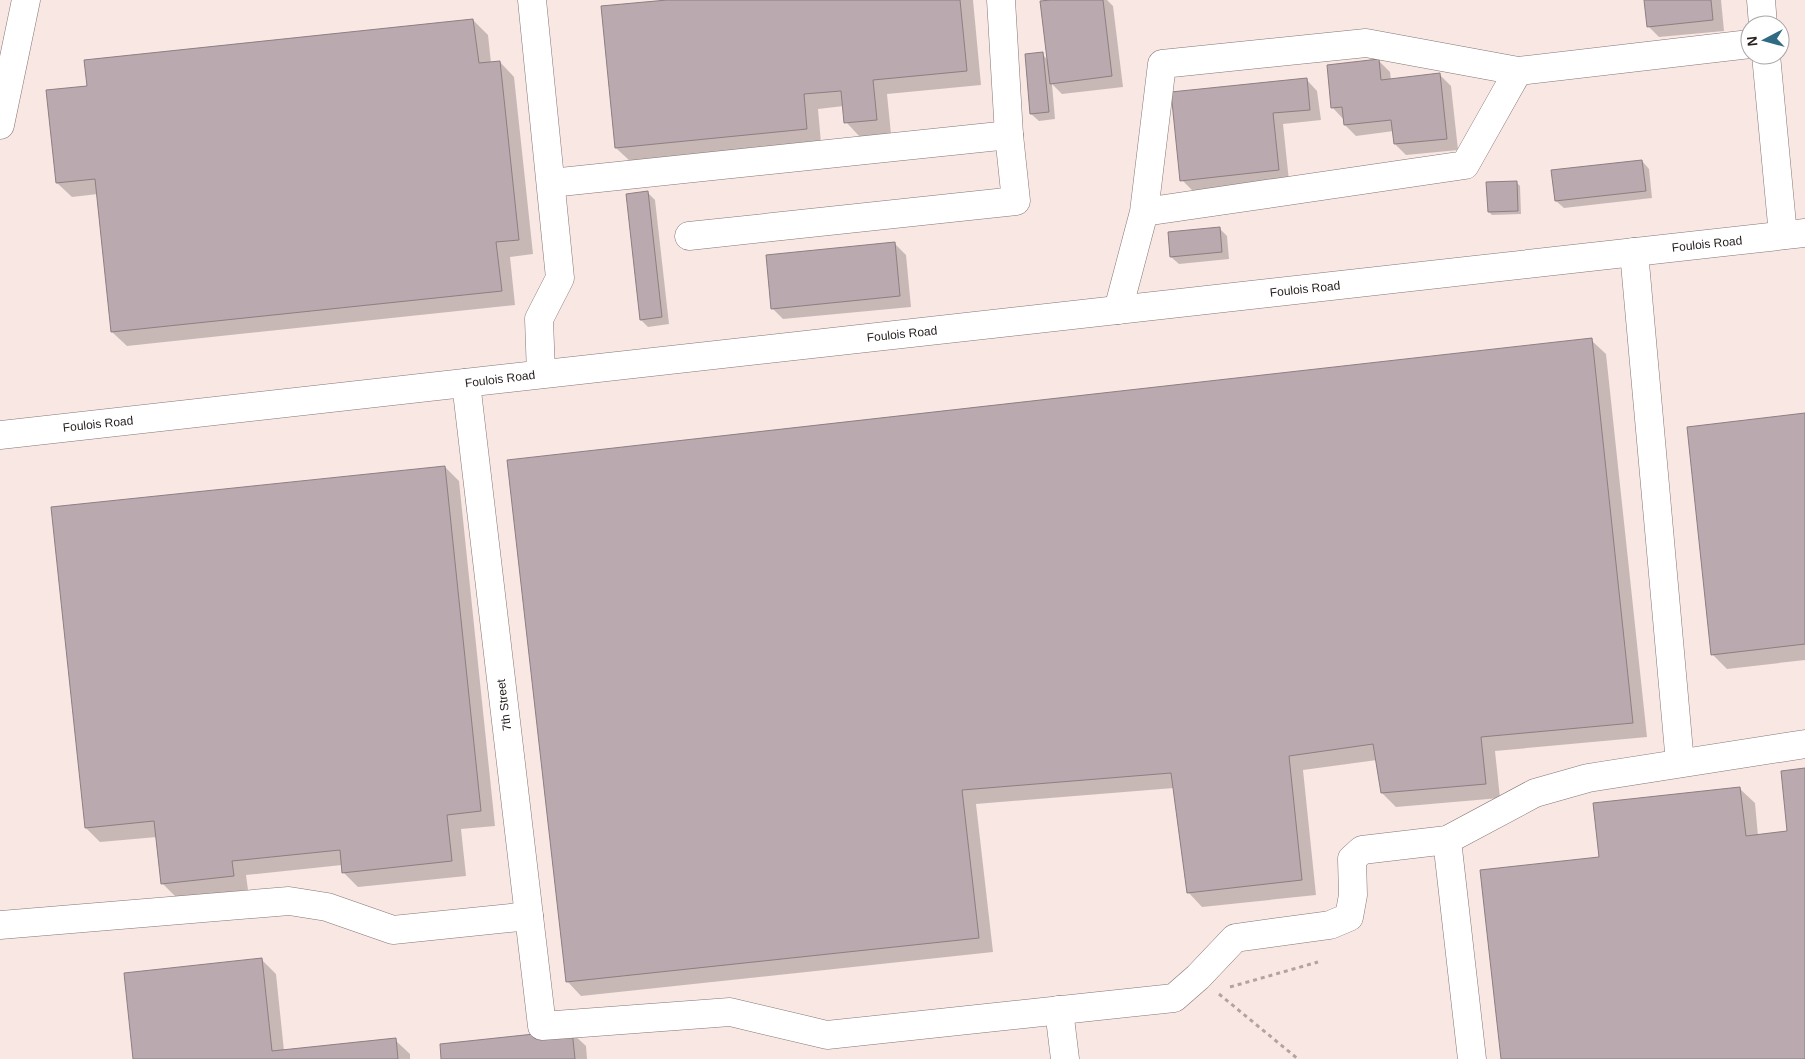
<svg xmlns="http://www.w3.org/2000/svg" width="1805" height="1059" font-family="Arial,sans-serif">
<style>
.shadow{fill:#0003}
.building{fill:#baaaaf;stroke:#8d7e82}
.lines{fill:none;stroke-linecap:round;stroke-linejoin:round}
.minor-casing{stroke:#857673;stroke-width:29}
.path{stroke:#b2a3a1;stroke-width:3;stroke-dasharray:4 4;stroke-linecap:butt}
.minor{stroke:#fff;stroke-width:28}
.labels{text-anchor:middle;stroke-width:5;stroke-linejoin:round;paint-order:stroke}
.street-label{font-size:12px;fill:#251e1d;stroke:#fff}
</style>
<rect width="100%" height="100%" fill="#f9e7e4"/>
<g class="shadow">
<polygon points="680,0 973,0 981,85 887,94 891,134 860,137 846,122 844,106 818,109 821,143 631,162 616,148"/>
<polygon points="1062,0 1107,0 1113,6 1123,87 1062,94 1052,84 1055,119 1039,121 1031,114 1042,54 1048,60"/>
<polygon points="1645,0 1721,0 1724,31 1659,37 1648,26"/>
<polygon points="473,20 488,35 491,63 500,62 514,77 533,254 510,257 515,305 127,346 112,332 98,194 72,197 57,183 88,87"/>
<polygon points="1379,61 1390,72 1391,80 1440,75 1451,86 1458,150 1406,155 1395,144 1394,131 1356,136 1345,125 1344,120 1333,108"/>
<polygon points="1306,79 1317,91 1321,120 1283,124 1289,181 1193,191 1182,180"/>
<polygon points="1642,161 1649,169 1652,198 1564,208 1556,201"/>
<polygon points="1516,182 1520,186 1521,214 1492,215 1489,212"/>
<polygon points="648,193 655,200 669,324 648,327 641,320"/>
<polygon points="1220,229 1227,236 1229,259 1179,264 1171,257"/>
<polygon points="895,244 906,255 911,307 783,319 772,308"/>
<polygon points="1591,340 1606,354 1647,737 1495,751 1500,798 1396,807 1382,793 1377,760 1303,770 1316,895 1202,907 1188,892 1174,788 976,804 993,952 581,996 567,981"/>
<polygon points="1805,414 1805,660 1727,669 1712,654"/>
<polygon points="445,467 459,481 495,826 461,829 466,876 358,887 343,872 342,865 246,875 248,890 177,898 162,883 157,837 100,842 86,828"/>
<polygon points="1805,769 1805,1059 1502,1059 1601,858 1740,789 1755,803 1758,836 1788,832"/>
<polygon points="262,960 276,974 284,1051 395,1040 410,1054 410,1059 134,1059"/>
<polygon points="571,1032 586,1046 587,1059 443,1059"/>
</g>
<g class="building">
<polygon points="667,0 960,0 967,71 873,80 877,120 844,123 841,91 804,94 807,129 615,148 601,6"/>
<polygon points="1051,0 1103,0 1112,76 1050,84 1040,1"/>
<polygon points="1644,0 1711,0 1713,20 1647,27"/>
<polygon points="473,19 479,63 500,61 519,240 496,242 502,291 111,332 95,179 56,183 46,90 87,86 84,60"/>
<polygon points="1043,52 1049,112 1030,114 1025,54"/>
<polygon points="1379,59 1381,80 1440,73 1447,139 1394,144 1391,120 1344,125 1342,107 1331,108 1327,65"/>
<polygon points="1307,78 1310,110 1273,113 1279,170 1180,181 1171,92"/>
<polygon points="1642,160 1646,191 1555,201 1551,170"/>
<polygon points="1517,181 1518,211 1488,212 1486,182"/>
<polygon points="648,191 662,317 640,320 626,194"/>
<polygon points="1220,227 1222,252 1170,257 1168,232"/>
<polygon points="895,242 900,296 771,309 766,255"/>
<polygon points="1592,338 1633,723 1481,737 1486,784 1381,793 1373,744 1289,756 1302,880 1187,893 1171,773 962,790 979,938 566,982 507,460"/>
<polygon points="1805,413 1805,644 1711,655 1687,427"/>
<polygon points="445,466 481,811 447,815 452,861 342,873 340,850 232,861 234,876 161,884 154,821 85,828 51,507"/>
<polygon points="1805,768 1805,1059 1501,1059 1480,870 1599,857 1593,803 1740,787 1746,836 1787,831 1781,771"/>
<polygon points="262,958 272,1051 396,1038 398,1059 133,1059 124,973"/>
<polygon points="572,1030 575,1059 441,1059 440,1044"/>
</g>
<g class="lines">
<g class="minor-casing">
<g id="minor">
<polyline points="532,0 560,278 539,319 541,374"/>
<polyline points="1761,0 1763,25"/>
<polyline points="1766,55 1783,235"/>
<polyline points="1518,71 1750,44"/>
<polyline points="0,125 26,0"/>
<polyline points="551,183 1009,135"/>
<polyline points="689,236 1016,201 1009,135 1001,0"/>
<polyline points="1634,252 1680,763"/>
<polyline points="1118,310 1144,212 1465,165 1518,71 1366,43 1162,64 1144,212"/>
<polyline points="466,383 542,1026 730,1012 827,1035 1174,998 1198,977 1235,938 1330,925 1349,917 1353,895 1352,859 1362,850 1447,840 1535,793 1588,778 1805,744"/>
<polyline points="0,435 1805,233"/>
<polyline points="1447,840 1472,1059"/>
<polyline points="0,925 289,901 327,907 393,930 529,916"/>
<polyline points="1059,1010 1065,1059"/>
</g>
</g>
<g class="path">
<polyline points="1230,987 1318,962"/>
<polyline points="1219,994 1298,1059"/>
</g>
<use href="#minor" class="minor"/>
</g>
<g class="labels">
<g class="street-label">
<text transform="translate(1707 244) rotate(-6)" y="4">Foulois Road</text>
<text transform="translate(1305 289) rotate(-6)" y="4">Foulois Road</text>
<text transform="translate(902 334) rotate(-6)" y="4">Foulois Road</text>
<text transform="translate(500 379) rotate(-7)" y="4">Foulois Road</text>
<text transform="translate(98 424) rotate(-6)" y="4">Foulois Road</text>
<text transform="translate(504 705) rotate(-97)" y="4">7th Street</text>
</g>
</g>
<g transform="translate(1765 40) rotate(264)"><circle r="24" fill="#ffffff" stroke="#a8a5a5"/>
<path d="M0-4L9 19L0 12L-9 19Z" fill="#306a83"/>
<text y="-8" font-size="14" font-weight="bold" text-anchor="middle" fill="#251e1d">N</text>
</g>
</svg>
